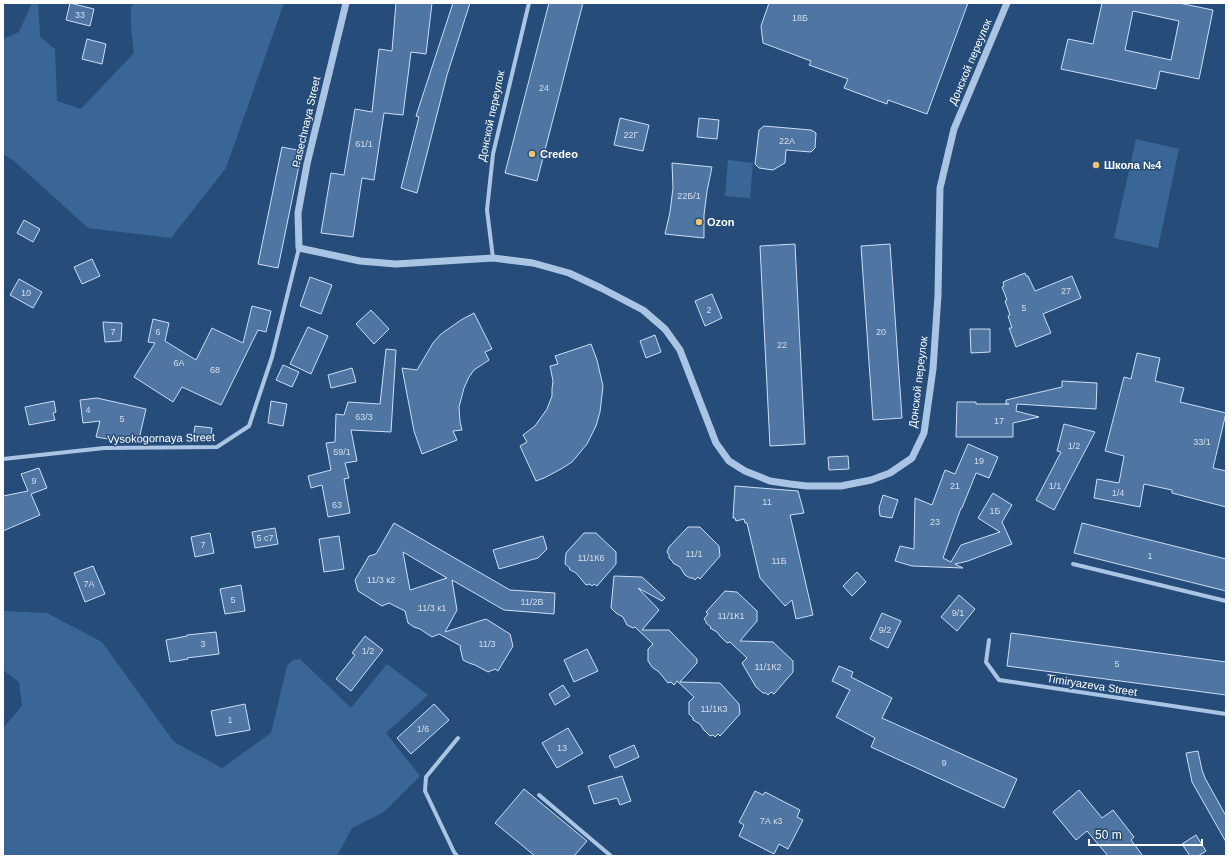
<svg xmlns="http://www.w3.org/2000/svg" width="1229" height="859" font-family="Arial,sans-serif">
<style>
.green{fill:#3a6697}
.building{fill:#4f76a3;stroke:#ccdef3;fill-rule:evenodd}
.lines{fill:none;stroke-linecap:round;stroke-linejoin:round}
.minor{stroke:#aac5e3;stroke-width:4}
.tertiary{stroke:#aac5e3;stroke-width:7}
.poi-dot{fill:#ecc56f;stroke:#264d7a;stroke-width:1.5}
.labels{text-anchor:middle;stroke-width:3;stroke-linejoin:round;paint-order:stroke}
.number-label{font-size:9px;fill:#d3dde8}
.street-label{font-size:11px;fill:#fff;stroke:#264d7a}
.poi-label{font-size:11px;font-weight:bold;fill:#fff;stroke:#264d7a;text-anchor:start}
</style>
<rect width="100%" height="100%" fill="#264d7a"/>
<g class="green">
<polygon points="31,3 38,3 40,37 55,49 57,101 81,109 134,53 131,27 131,7 134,3 284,3 226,168 171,238 88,228 13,160 3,154 3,39 19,32 31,5"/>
<polygon points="1136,139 1179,149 1158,248 1114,238"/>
<polygon points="728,160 753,163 750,198 725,196"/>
<polygon points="3,611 47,613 102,642 174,742 222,768 271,733 287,666 293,660 300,659 351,708 387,664 428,695 386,733 420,776 384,812 352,828 337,856 3,856 3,728 22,706 19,682 3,670"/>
</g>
<g class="building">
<polygon points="70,3 94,9 90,26 66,20"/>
<polygon points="396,3 432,3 426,54 411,52 403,115 384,113 374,180 362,178 353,237 321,233 331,173 344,175 355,109 372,112 379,49 392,51"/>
<polygon points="453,3 470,3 447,75 417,193 401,188 419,117 416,116"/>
<polygon points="549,3 583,3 537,181 505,173"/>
<polygon points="769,3 968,3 927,114 888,100 887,104 844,88 848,79 809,65 811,61 763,43 761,26"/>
<path d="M1102,3H1179L1213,10L1199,79L1160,71L1156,89L1061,69L1068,39L1093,44ZM1133,11L1179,21L1171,60L1125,50Z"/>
<polygon points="87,39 106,44 102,64 82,59"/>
<polygon points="620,118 649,125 643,151 614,145"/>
<polygon points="699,118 719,120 717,139 697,137"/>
<polygon points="764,126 811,130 816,133 815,148 811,152 786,150 785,163 773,170 759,168 755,164 759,130"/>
<polygon points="282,147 302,151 278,268 258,264"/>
<polygon points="672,163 712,167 707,191 704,215 704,238 665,234 670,212 673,188"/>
<polygon points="24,220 40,229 33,242 17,233"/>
<polygon points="795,244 805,444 770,446 760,246"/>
<polygon points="890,244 902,418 873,420 861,246"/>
<polygon points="92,259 100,276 82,284 74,267"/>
<polygon points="1025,273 1026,276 1028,276 1035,291 1072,276 1081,298 1043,314 1051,333 1016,347 1009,328 1012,328 1008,316 1010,315 1005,301 1007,300 1002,287 1004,286 1003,282"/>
<polygon points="310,277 332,285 321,314 300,306"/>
<polygon points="19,279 42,292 33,308 10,295"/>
<polygon points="712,294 722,318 705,326 695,301"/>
<polygon points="252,306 271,311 266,332 258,330 221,405 182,387 173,402 134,377 155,343 148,342 153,319 169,323 165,341 196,360 212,328 243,343"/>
<polygon points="371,310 389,329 374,344 356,324"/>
<polygon points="474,313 492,349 485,352 489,360 474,370 469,377 464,388 459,407 460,422 462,430 453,431 457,440 422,454 414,431 402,368 417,370 433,343 441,334 461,320"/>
<polygon points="103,322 122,323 121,341 105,342"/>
<polygon points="308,327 328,336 311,374 290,364"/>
<polygon points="970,329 990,329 990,352 971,353"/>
<polygon points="655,335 661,352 646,358 640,341"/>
<polygon points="591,344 597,360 603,386 600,412 596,426 587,444 572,462 561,469 544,478 536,481 520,446 527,442 523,435 535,426 547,409 552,396 552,389 553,381 550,366 558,364 555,356"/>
<polygon points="386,349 396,350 391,432 351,430 357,461 345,463 349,478 344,479 350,513 328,517 322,485 311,488 308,476 331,470 326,443 335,442 336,414 344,415 348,402 380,404"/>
<polygon points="1137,353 1160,358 1155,381 1184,388 1180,402 1226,413 1213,468 1226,471 1226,507 1172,493 1172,490 1144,484 1140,507 1094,498 1097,479 1119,483 1124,456 1105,451 1124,377 1131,379"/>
<polygon points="283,365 299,372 292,387 276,380"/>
<polygon points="352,368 356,382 331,388 328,375"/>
<polygon points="1062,381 1097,383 1096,409 1017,404 1016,411 1039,417 1013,423 1013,437 956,437 957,402 976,402 976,404 1009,404 1006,404 1006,400 1062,387"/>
<polygon points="97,398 146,409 139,439 108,439 96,437 100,421 83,423 80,400"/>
<polygon points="54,401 56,412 53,413 55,420 29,425 25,407"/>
<polygon points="271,401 287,404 283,426 268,423"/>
<polygon points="1064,424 1095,432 1054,510 1036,500 1061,452 1057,451"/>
<polygon points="195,426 212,428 210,441 193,439"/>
<polygon points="968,444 998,457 989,478 976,473 962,508 961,508 943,558 951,562 961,545 1000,532 978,518 993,493 1012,505 1002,522 1012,544 968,561 955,564 963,568 912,566 895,561 900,546 914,549 915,498 932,505 945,470 955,474"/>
<polygon points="848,456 849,469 829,470 828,457"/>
<polygon points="39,468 47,488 31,494 40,515 3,531 3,496 28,491 21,474"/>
<polygon points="735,486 798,491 804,513 790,515 813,615 796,619 792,600 785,606 760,578 747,523 745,523 744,519 736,521 735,518 733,518"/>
<polygon points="883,495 898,500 892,518 880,516 879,508"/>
<path d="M394,523L510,590L555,593L554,614L504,610L452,580L457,610L445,632L486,619L510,634L513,646L498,671L495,669L488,672L475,665L469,663L463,660L460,647L461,646L439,634L432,637L420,629L414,627L408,623L405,611L389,603L382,606L358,591L355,580L369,556L376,554ZM403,552L447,578L410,590Z"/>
<polygon points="1082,523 1226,559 1226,591 1074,553"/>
<polygon points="688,527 700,527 719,546 720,556 700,579 698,577 695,580 693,578 690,578 685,575 680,567 673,563 673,562 669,558 669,555 667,552 669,547"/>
<polygon points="275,528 278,544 255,548 252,532"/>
<polygon points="210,533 214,553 195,557 191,537"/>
<polygon points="584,533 596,533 616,552 616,564 597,586 594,584 592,586 590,584 586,585 576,573 569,569 570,568 565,564 566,553"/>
<polygon points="339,536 344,569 324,572 319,539"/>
<polygon points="543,536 547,549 538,558 499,569 493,550"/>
<polygon points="93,566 105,594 85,602 74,573"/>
<polygon points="857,572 866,582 852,596 843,586"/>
<polygon points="614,576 642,577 665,598 662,601 638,588 659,610 642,630 669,630 697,659 697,663 680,682 720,683 739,704 740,714 720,736 718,734 715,737 713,735 710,736 703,729 700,724 693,720 693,718 689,714 689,702 694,697 677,681 674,685 671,682 668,683 659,672 652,667 648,661 648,649 653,644 635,627 633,628 627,625 623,617 616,613 611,608"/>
<polygon points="241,585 245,611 225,614 220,589"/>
<polygon points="725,591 737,592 757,611 757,621 740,641 773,642 793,661 793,672 774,694 771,692 768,695 766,693 763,693 756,687 742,663 747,658 730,642 727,643 720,636 717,632 710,628 711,627 706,623 706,621 704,619 708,614 706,612"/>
<polygon points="959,595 975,609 957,631 941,617"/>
<polygon points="882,613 901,621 888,648 870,639"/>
<polygon points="216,632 219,654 187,658 188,659 170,662 166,640 187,636 187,635"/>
<polygon points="1011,633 1226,662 1226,695 1007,666"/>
<polygon points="365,636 383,650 351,691 336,679 355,655 352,653"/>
<polygon points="587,649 598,671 574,682 564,660"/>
<polygon points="839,666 853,672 851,677 892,698 882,718 1017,779 1004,808 871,747 875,738 836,717 850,690 832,681"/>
<polygon points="563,685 570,696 555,705 549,694"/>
<polygon points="245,704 250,730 216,736 211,711"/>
<polygon points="434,704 449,720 411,754 397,738"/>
<polygon points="568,728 583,753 557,768 542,743"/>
<polygon points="634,745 639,757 615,768 609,756"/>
<polygon points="1198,751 1202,770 1205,778 1226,816 1226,842 1192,782 1186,753"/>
<polygon points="622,776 631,801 620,805 617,798 594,804 588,786"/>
<polygon points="524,789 587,841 574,856 535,856 495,823"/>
<polygon points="1079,790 1102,818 1113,810 1134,837 1131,840 1143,856 1108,856 1087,831 1076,840 1053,812"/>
<polygon points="755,791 763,795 765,792 800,810 797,817 803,820 788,849 779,844 774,854 739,836 744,825 739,822"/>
<polygon points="1196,835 1206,851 1198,856 1190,856 1182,844"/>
</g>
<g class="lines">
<g class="minor">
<polyline points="493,258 487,210 493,154 529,3"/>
<polyline points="3,459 104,448 217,447 249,426 272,357 299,248"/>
<polyline points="1073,564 1226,601"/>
<polyline points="989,640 986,662 999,680 1226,714"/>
<polyline points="539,795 611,856"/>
<polyline points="457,856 454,852 425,791 426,777 458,738"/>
</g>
<polyline class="tertiary" points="346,3 307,164 298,213 299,248 360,261 396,264 493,258 533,263 569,273 601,288 643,310 665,329 680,350 716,443 729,461 745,471 770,481 790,484 807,486 841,486 871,480 890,473 912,458 924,433 933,369 938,295 940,188 954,129 1007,3"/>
</g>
<g class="poi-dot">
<circle cx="532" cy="154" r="4"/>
<circle cx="1096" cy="165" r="4"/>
<circle cx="699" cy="222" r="4"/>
</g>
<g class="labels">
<g class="number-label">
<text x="80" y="18">33</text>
<text x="800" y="21">18Б</text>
<text x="544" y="91">24</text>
<text x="631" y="138">22Г</text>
<text x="787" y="144">22А</text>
<text x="364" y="147">61/1</text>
<text x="689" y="199">22Б/1</text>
<text x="1066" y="294">27</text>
<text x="26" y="296">10</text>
<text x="1024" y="311">5</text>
<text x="709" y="313">2</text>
<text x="113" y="335">7</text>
<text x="158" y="335">6</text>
<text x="881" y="335">20</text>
<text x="782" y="348">22</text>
<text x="179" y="366">6А</text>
<text x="215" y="373">68</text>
<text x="88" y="413">4</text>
<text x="364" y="420">63/3</text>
<text x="122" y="422">5</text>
<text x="999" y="424">17</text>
<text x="1202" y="445">33/1</text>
<text x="1074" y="449">1/2</text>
<text x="342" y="455">59/1</text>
<text x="979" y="464">19</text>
<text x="34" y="484">9</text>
<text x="955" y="489">21</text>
<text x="1055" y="489">1/1</text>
<text x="1118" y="496">1/4</text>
<text x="767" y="505">11</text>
<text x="337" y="508">63</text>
<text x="995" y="514">1Б</text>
<text x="935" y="525">23</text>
<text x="265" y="541">5 с7</text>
<text x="203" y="548">7</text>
<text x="694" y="557">11/1</text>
<text x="1150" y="559">1</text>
<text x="591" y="561">11/1К6</text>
<text x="779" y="564">11Б</text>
<text x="381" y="583">11/3 к2</text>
<text x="89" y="587">7А</text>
<text x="233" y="603">5</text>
<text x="532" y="605">11/2В</text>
<text x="432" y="611">11/3 к1</text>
<text x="958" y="616">9/1</text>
<text x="731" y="619">11/1К1</text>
<text x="885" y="633">9/2</text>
<text x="203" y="647">3</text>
<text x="487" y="647">11/3</text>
<text x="368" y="654">1/2</text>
<text x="1117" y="667">5</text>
<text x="768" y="670">11/1К2</text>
<text x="714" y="712">11/1К3</text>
<text x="230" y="723">1</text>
<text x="423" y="732">1/6</text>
<text x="562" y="751">13</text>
<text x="944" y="766">9</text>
<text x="771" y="824">7А к3</text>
</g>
<g class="street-label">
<text transform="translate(970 62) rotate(-67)" y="4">Донской переулок</text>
<text transform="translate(491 116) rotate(-78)" y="4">Донской переулок</text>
<text transform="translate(306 122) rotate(-77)" y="4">Pasechnaya Street</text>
<text transform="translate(918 382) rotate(-83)" y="4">Донской переулок</text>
<text transform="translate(161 438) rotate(-1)" y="4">Vysokogornaya Street</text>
<text transform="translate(1092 685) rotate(9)" y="4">Timiryazeva Street</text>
</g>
<g class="poi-label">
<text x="540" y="158">Credeo</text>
<text x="1104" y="169">Школа №4</text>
<text x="707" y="226">Ozon</text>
</g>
</g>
<rect width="1229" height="859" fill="none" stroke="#ffffff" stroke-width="8"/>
<path d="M1089 839v6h113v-6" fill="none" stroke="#ffffff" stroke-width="2"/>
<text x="1095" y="839" font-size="12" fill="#ffffff" stroke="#264d7a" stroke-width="3" paint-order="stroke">50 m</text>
</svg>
